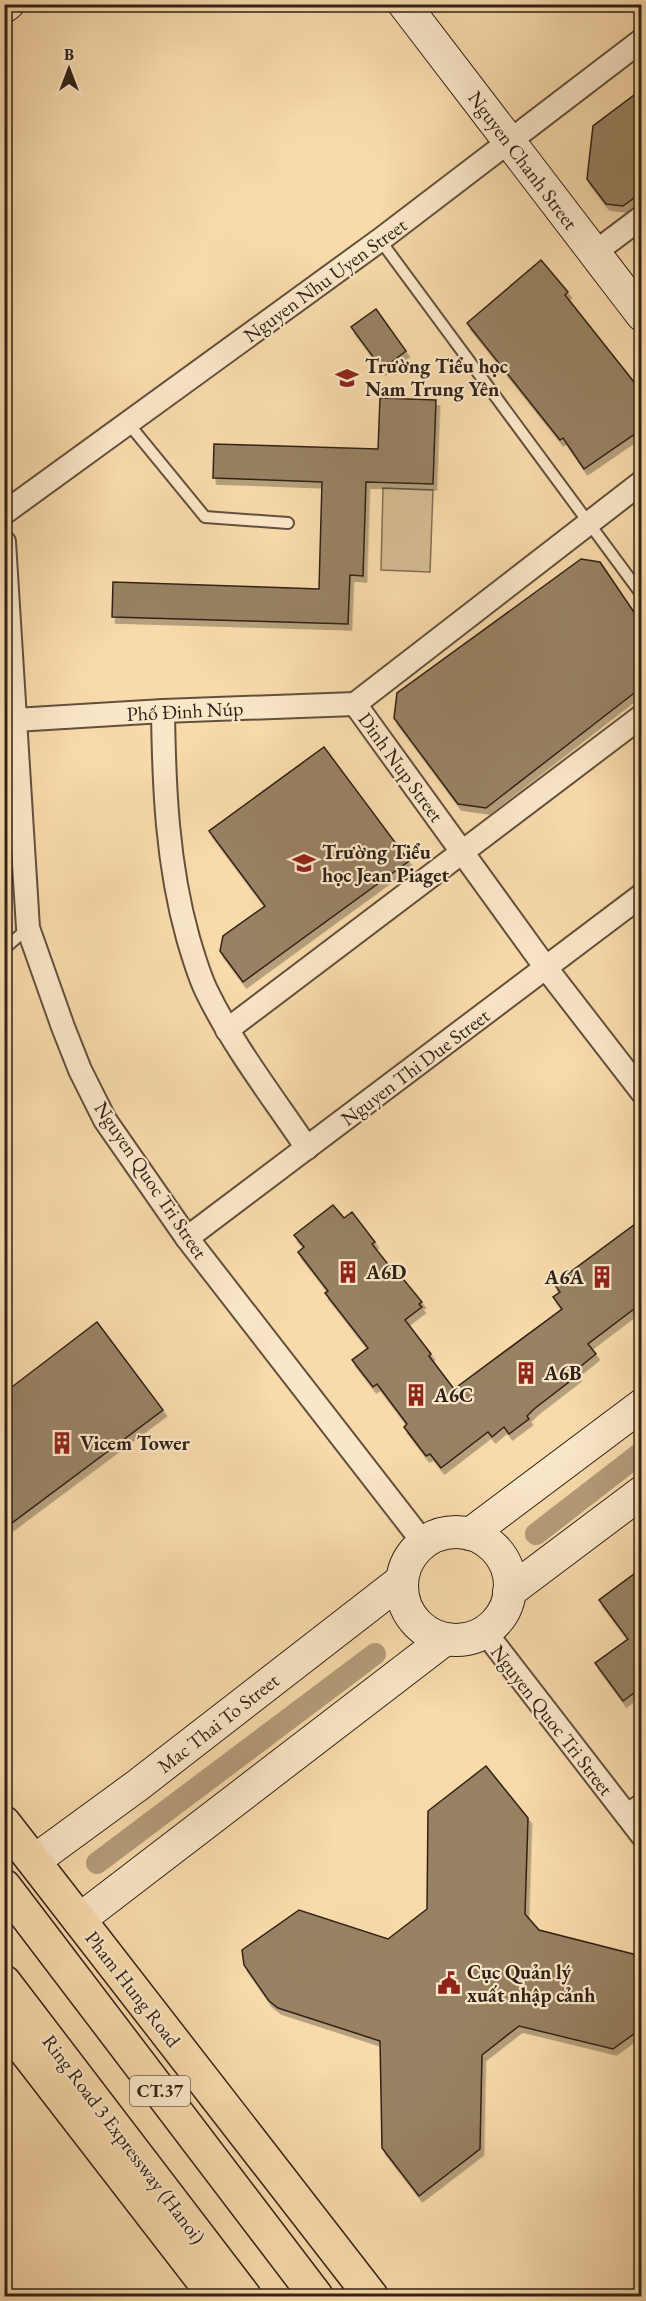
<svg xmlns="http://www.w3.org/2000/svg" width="646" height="2301" font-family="'EB Garamond',serif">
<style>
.green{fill:#d6bb92;stroke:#836e55;stroke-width:1.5}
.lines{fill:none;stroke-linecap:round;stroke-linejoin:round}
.canal{stroke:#b49b79;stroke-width:22}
.building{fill:#988264;stroke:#302218;stroke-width:1.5;filter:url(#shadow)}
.lane-casing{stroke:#62503d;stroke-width:14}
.street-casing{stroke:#62503d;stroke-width:26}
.secondary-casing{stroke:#302218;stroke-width:34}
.primary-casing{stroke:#302218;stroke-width:36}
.highway-casing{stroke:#302218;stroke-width:36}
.lane{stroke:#fae7c8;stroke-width:10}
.street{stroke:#fae7c8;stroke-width:22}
.secondary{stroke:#fae7c8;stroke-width:32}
.primary{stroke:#f8daab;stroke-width:33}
.highway{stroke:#f8daab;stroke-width:33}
.labels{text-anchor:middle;stroke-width:4.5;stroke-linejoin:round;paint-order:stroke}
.shield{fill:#fae7c8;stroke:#6d5d4d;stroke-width:1.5}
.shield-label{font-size:18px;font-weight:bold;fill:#302218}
.street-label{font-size:20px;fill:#302218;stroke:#fae7c8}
.poi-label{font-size:20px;font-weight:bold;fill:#302218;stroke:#fae7c8;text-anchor:start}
</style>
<defs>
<filter id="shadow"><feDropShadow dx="3.5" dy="6" stdDeviation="0" flood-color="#0004"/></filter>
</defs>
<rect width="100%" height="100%" fill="#f8daab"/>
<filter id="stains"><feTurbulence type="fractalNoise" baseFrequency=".00333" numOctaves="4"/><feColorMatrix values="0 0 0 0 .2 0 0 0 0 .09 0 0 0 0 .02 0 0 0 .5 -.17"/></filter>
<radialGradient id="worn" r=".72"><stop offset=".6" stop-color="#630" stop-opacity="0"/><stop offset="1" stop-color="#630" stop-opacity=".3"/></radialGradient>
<polygon class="green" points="383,488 433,490 430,572 381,570"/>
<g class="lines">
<g class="canal">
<polyline points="536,1534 642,1452"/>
<polyline points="97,1863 375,1654"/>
</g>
</g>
<g class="building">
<polygon points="642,89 642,192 623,206 606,204 587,179 593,126"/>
<polygon points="541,260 568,292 565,295 642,392 642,429 584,469 563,438 560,440 467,323"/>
<polygon points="376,309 406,351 382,369 351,327"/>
<polygon points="380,398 436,400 433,484 366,482 363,576 350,575 348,624 112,617 113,582 319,589 322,482 213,478 214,444 378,449"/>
<polygon points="581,559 600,562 642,624 642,687 486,808 458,804 394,718 397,693"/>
<polygon points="324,747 409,861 243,982 220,951 223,936 265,906 209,831"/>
<polygon points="333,1205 344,1218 352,1212 375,1242 372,1244 398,1277 400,1275 422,1302 419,1304 422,1307 405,1320 431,1354 429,1356 454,1389 562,1309 553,1297 560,1292 554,1284 642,1219 642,1303 588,1344 596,1354 575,1371 578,1375 534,1409 527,1416 529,1419 509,1434 504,1427 492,1437 488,1432 441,1468 430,1454 426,1456 404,1427 407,1424 377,1384 373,1387 352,1360 368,1348 325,1293 328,1291 298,1252 304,1247 294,1235"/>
<polygon points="97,1322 163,1410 4,1529 4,1393"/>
<polygon points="642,1568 642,1687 623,1701 595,1663 628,1639 599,1600"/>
<polygon points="486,1766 528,1818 525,1914 539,1930 633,1954 642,1966 642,2028 613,2049 519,2026 482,2055 480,2149 419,2196 382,2148 380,2041 278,2008 269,2001 244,1965 242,1950 299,1910 388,1939 427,1909 428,1811"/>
</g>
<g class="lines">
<g class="lane-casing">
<g id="lane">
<polyline points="380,240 642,595"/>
<polyline points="128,423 205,517 288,523"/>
<polyline points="4,949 28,928"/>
<polyline points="623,1811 642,1798"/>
</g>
</g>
<g class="street-casing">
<g id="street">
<polyline points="594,253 642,217"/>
<polyline points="642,482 355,704 546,968 642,1092"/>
<polyline points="4,513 380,240 642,40"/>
<polyline points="4,542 28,928 63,1027 80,1070 105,1120 187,1238 423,1542"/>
<path d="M163,711C164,787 167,863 188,938C193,955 198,973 206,990C233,1046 272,1096 307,1148"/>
<polyline points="15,720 163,711 355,704"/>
<polyline points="227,1030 642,716"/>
<polyline points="187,1238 642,895"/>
<polyline points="485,1632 642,1835"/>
</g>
</g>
<g class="secondary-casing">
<g id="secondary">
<polyline points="404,4 642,315"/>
<polyline points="4,7 8,4"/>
<circle cx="456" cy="1586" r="54"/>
<polyline points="470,1534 642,1405"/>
<polyline points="509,1592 642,1492"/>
<polyline points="34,1861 138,1785 401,1581"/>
<polyline points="79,1920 444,1640"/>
</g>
</g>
<g class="primary-casing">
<g id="primary">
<polyline points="4,1823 371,2296"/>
<polyline points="4,2023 215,2296"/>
</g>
</g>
<g class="highway-casing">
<g id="highway">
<polyline points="4,1886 316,2296"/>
<polyline points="4,1982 244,2296"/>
</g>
</g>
<use href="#lane" class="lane"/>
<use href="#street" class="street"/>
<use href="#secondary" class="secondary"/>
<use href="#primary" class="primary"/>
<use href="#highway" class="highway"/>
</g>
<defs>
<g id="school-bare" transform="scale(1.8)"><path d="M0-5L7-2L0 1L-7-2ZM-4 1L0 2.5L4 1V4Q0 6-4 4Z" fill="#8f2418" stroke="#fae7c8" stroke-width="2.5" paint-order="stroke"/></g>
<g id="building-bare" transform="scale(1.8)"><path d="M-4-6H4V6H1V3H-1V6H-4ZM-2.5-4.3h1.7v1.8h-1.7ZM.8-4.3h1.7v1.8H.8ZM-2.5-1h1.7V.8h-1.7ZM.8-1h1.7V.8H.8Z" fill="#8f2418" stroke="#fae7c8" stroke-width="2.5" paint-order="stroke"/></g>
<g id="civic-bare" transform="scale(1.8)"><path d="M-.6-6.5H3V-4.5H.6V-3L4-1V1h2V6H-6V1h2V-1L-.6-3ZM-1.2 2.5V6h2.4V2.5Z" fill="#8f2418" stroke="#fae7c8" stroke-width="2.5" paint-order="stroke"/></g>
</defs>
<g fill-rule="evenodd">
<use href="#school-bare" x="347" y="378"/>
<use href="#school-bare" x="304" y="863"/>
<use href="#building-bare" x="348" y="1272"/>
<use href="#building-bare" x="602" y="1277"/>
<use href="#building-bare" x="526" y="1373"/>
<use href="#building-bare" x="416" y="1395"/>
<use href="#building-bare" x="62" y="1443"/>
<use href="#civic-bare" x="449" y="1983"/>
</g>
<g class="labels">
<rect class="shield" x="130" y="2076" width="60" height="30" rx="4.5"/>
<g class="shield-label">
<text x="160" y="2097">CT.37</text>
</g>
<g class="street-label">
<text transform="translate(523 160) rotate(53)" y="7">Nguyen Chanh Street</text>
<text transform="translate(325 280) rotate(-36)" y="7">Nguyen Nhu Uyen Street</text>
<text transform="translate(185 711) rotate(-3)" y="7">Phố Đinh Núp</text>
<text transform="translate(401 767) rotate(54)" y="7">Dinh Nup Street</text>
<text transform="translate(415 1067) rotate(-37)" y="7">Nguyen Thi Due Street</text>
<text transform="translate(151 1180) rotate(56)" y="7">Nguyen Quoc Tri Street</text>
<text transform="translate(552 1720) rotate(52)" y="7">Nguyen Quoc Tri Street</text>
<text transform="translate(218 1723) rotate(-38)" y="7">Mac Thai To Street</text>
<text transform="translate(133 1989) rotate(52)" y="7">Pham Hung Road</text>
<text transform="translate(124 2139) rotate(53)" y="7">Ring Road 3 Expressway (Hanoi)</text>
</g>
<g class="poi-label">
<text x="365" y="373">Trường Tiểu học<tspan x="365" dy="23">Nam Trung Yên</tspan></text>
<text x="322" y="859">Trường Tiểu<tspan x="322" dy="23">học Jean Piaget</tspan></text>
<text x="366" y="1279">A6D</text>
<text x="584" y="1284" text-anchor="end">A6A</text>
<text x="544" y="1380">A6B</text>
<text x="434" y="1402">A6C</text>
<text x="80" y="1450">Vicem Tower</text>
<text x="467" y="1979">Cục Quản lý<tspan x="467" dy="23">xuất nhập cảnh</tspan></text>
</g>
</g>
<rect width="646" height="2301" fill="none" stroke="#f8daab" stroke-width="24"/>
<rect x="6" y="6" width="634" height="2289" fill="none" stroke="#302218" stroke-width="3"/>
<rect x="12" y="12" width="622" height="2277" fill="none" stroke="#302218" stroke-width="1.5"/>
<g transform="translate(69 69)" stroke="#fae7c8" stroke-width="4.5" paint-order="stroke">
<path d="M0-4.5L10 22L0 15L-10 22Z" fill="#302218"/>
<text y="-9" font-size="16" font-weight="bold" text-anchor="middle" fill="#302218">B</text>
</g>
<rect width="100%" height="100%" filter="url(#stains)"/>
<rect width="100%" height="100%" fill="url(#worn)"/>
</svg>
